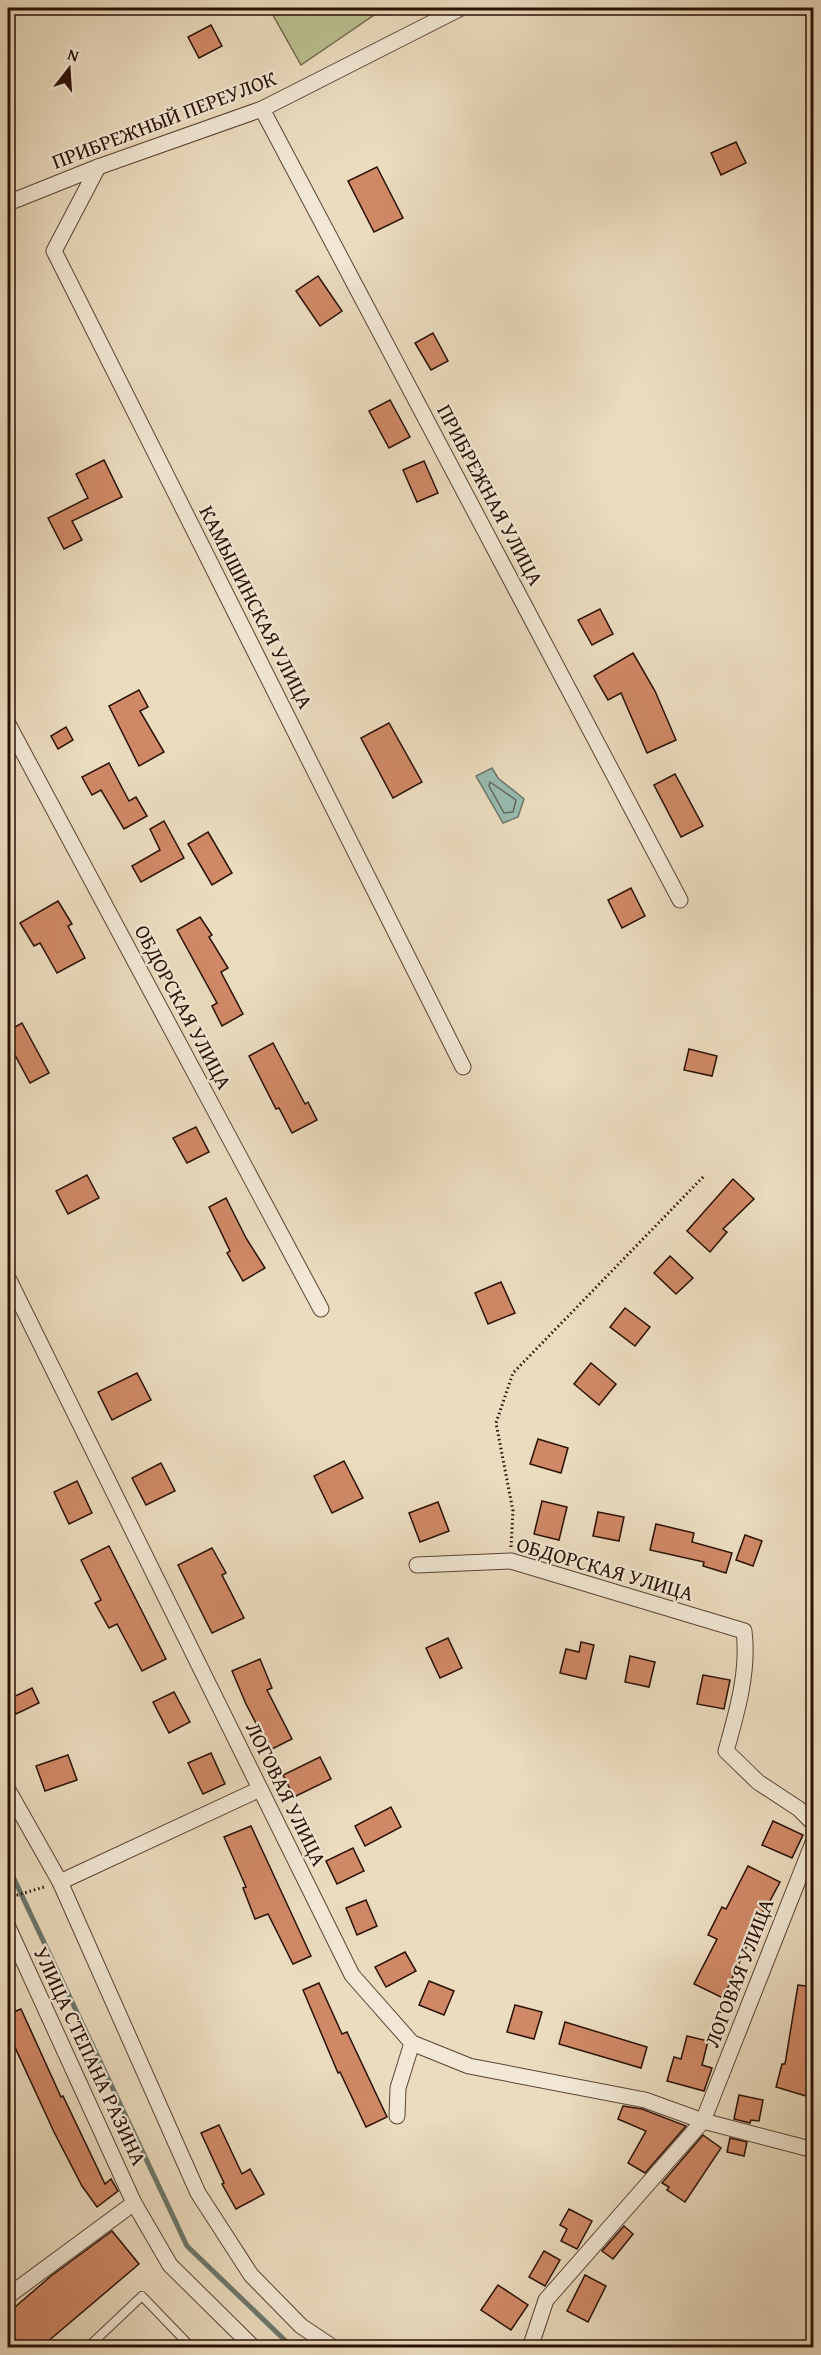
<svg xmlns="http://www.w3.org/2000/svg" width="821" height="2355" font-family="'Gentium Book Plus',serif">
<style>
.green{fill:#babf90;stroke:#72684a;stroke-width:1.5}
.water{fill:#98bcb1;stroke:#6c776c;stroke-width:1.5}
.lines{fill:none;stroke-linecap:round;stroke-linejoin:round}
.shore{stroke:#61665b;stroke-width:1.5}
.stream{stroke:#6c776c;stroke-width:5}
.building{fill:#d08967;stroke:#2a1005;stroke-width:1.5}
.lane-casing{stroke:#5a4334;stroke-width:10}
.street-casing{stroke:#5a4334;stroke-width:17}
.path{stroke:#2a1005;stroke-width:3;stroke-dasharray:1.5 3;stroke-linecap:butt}
.lane{stroke:#f2e8d5;stroke-width:8}
.street{stroke:#f2e8d5;stroke-width:15}
.labels{text-anchor:middle;stroke-width:4.5;stroke-linejoin:round;paint-order:stroke}
.street-label{font-size:21px;fill:#2a1005;stroke:#f2e8d5}
</style>
<rect width="100%" height="100%" fill="#ebdcbf"/>
<filter id="stains"><feTurbulence type="fractalNoise" baseFrequency=".00333" numOctaves="4"/><feColorMatrix values="0 0 0 0 .2 0 0 0 0 .09 0 0 0 0 .02 0 0 0 .5 -.17"/></filter>
<radialGradient id="worn" r=".72"><stop offset=".6" stop-color="#630" stop-opacity="0"/><stop offset="1" stop-color="#630" stop-opacity=".3"/></radialGradient>
<polygon class="green" points="269,8 382,8 380,11 301,65"/>
<polygon class="water" points="492,768 498,778 524,799 518,817 503,823 476,776"/>
<g class="lines">
<polygon class="shore" points="490,782 516,800 513,812 504,813 489,786"/>
<polyline class="stream" points="8,1866 187,2246 293,2348"/>
</g>
<g class="building">
<polygon points="211,25 222,46 199,58 188,37"/>
<polygon points="736,142 746,163 721,175 711,153"/>
<polygon points="377,167 403,218 374,232 348,181"/>
<polygon points="318,276 342,311 320,326 296,291"/>
<polygon points="433,333 448,361 431,370 415,343"/>
<polygon points="390,400 410,437 389,448 369,411"/>
<polygon points="104,460 122,497 72,521 82,540 64,549 48,518 88,498 76,474"/>
<polygon points="424,461 438,493 417,502 403,470"/>
<polygon points="600,609 613,634 592,645 578,620"/>
<polygon points="633,653 655,691 676,740 647,753 621,693 608,700 594,676"/>
<polygon points="139,690 148,707 140,711 164,752 139,766 109,706"/>
<polygon points="389,723 422,782 393,798 361,738"/>
<polygon points="66,727 73,740 58,749 51,736"/>
<polygon points="109,763 129,801 136,797 147,816 124,829 101,790 92,795 82,777"/>
<polygon points="675,774 703,826 681,837 654,785"/>
<polygon points="164,821 184,858 141,882 132,866 160,850 150,829"/>
<polygon points="208,832 232,873 212,885 188,844"/>
<polygon points="631,888 645,916 622,928 608,900"/>
<polygon points="58,901 72,924 68,926 85,958 57,973 40,943 34,946 20,923"/>
<polygon points="200,917 212,935 209,937 228,968 221,972 243,1014 222,1026 212,1006 217,1003 177,930"/>
<polygon points="22,1023 49,1073 30,1083 8,1042 8,1031"/>
<polygon points="273,1043 305,1104 308,1102 317,1120 292,1133 279,1108 276,1109 249,1056"/>
<polygon points="689,1049 717,1056 712,1076 684,1070"/>
<polygon points="196,1127 209,1152 187,1163 173,1138"/>
<polygon points="87,1175 99,1198 68,1214 56,1191"/>
<polygon points="733,1179 754,1199 723,1229 727,1232 710,1252 687,1231"/>
<polygon points="226,1198 246,1238 265,1268 243,1281 227,1253 230,1251 209,1207"/>
<polygon points="670,1256 693,1278 676,1294 654,1273"/>
<polygon points="501,1282 515,1313 488,1324 475,1293"/>
<polygon points="625,1308 650,1327 635,1346 610,1327"/>
<polygon points="591,1363 616,1384 599,1405 574,1384"/>
<polygon points="137,1373 151,1400 112,1420 98,1392"/>
<polygon points="538,1439 568,1448 561,1473 530,1464"/>
<polygon points="344,1461 363,1498 332,1513 314,1476"/>
<polygon points="161,1463 175,1491 146,1505 132,1478"/>
<polygon points="77,1481 92,1513 69,1524 54,1492"/>
<polygon points="542,1501 567,1507 559,1540 534,1534"/>
<polygon points="438,1502 449,1531 420,1542 409,1513"/>
<polygon points="598,1512 624,1517 619,1541 593,1536"/>
<polygon points="656,1524 694,1533 692,1542 732,1553 726,1573 703,1566 704,1562 650,1550"/>
<polygon points="745,1535 762,1541 753,1566 736,1560"/>
<polygon points="109,1546 166,1659 142,1671 117,1624 109,1628 95,1603 101,1600 81,1560"/>
<polygon points="212,1548 226,1573 222,1575 244,1618 212,1633 178,1565"/>
<polygon points="448,1638 462,1668 440,1678 426,1648"/>
<polygon points="581,1642 594,1645 586,1679 560,1673 566,1649 579,1652"/>
<polygon points="630,1656 655,1662 649,1687 625,1682"/>
<polygon points="260,1659 272,1688 267,1690 292,1739 270,1750 246,1704 232,1671"/>
<polygon points="703,1675 730,1680 724,1709 697,1704"/>
<polygon points="32,1688 39,1703 16,1714 9,1699"/>
<polygon points="174,1692 190,1722 169,1733 153,1702"/>
<polygon points="211,1753 225,1784 203,1794 188,1763"/>
<polygon points="68,1755 77,1780 45,1791 36,1766"/>
<polygon points="320,1757 331,1779 294,1797 283,1775"/>
<polygon points="391,1807 401,1827 365,1846 355,1826"/>
<polygon points="773,1821 803,1835 792,1858 762,1845"/>
<polygon points="251,1826 311,1956 293,1964 268,1914 255,1919 243,1888 246,1887 224,1837"/>
<polygon points="353,1848 364,1871 337,1884 326,1861"/>
<polygon points="748,1866 780,1882 765,1910 764,1909 723,1998 694,1984 717,1939 708,1935 722,1907 726,1909"/>
<polygon points="366,1900 377,1926 357,1935 346,1908"/>
<polygon points="405,1952 416,1971 386,1987 375,1967"/>
<polygon points="429,1981 454,1991 444,2015 419,2005"/>
<polygon points="319,1983 342,2034 347,2032 387,2117 366,2127 340,2072 338,2073 303,1990"/>
<polygon points="798,1985 813,1987 813,2070 806,2096 776,2087 782,2064 785,2064"/>
<polygon points="515,2005 542,2012 534,2039 507,2032"/>
<polygon points="21,2009 61,2097 63,2096 105,2184 111,2179 118,2191 97,2207 82,2186 54,2132 12,2041 8,2042 8,2014"/>
<polygon points="565,2022 647,2047 641,2068 559,2044"/>
<polygon points="687,2036 708,2041 702,2065 712,2068 704,2091 667,2081 674,2057 681,2059"/>
<polygon points="739,2095 763,2100 759,2121 751,2120 750,2123 734,2119"/>
<polygon points="623,2106 642,2109 686,2126 645,2173 628,2163 646,2131 618,2119"/>
<polygon points="219,2125 242,2174 250,2169 264,2194 236,2209 222,2184 224,2183 201,2133"/>
<polygon points="703,2135 721,2148 685,2202 667,2190 669,2187 662,2183"/>
<polygon points="730,2138 747,2142 744,2156 727,2152"/>
<polygon points="569,2209 592,2221 577,2249 561,2241 567,2229 560,2225"/>
<polygon points="624,2226 633,2234 613,2259 602,2251"/>
<polygon points="112,2231 139,2264 40,2348 8,2348 8,2313 51,2276"/>
<polygon points="544,2251 560,2260 545,2286 529,2277"/>
<polygon points="585,2275 606,2286 588,2322 567,2311"/>
<polygon points="498,2285 528,2305 511,2330 481,2310"/>
</g>
<g class="lines">
<g class="lane-casing">
<polyline id="lane" points="87,2348 142,2296 192,2348"/>
</g>
<g class="street-casing">
<g id="street">
<polyline points="262,109 680,900"/>
<polyline points="98,167 54,251 463,1067"/>
<polyline points="8,203 98,167 262,109 461,8"/>
<polyline points="8,724 321,1309"/>
<polyline points="8,1278 352,1975 412,2043 469,2066 645,2100 703,2121 814,2150"/>
<path d="M417,1565L511,1561L744,1631C749,1671 737,1712 726,1751L758,1782L799,1809L814,1824"/>
<polyline points="8,1790 60,1882 198,2193 251,2275 301,2326 334,2348"/>
<polyline points="60,1882 260,1789"/>
<polyline points="8,1927 134,2203 170,2265 254,2348"/>
<polyline points="397,2116 398,2088 412,2043"/>
<polyline points="8,2296 134,2203"/>
<polyline points="530,2348 546,2300 703,2121 814,1840"/>
</g>
</g>
<g class="path">
<polyline points="511,1547 513,1511 496,1423 513,1373 705,1175"/>
<polyline points="8,1898 44,1887"/>
</g>
<use href="#lane" class="lane"/>
<use href="#street" class="street"/>
</g>
<g class="labels">
<g class="street-label">
<text transform="translate(164 120) rotate(-21)" y="7">ПРИБРЕЖНЫЙ ПЕРЕУЛОК</text>
<text transform="translate(490 495) rotate(62)" y="7">ПРИБРЕЖНАЯ УЛИЦА</text>
<text transform="translate(256 607) rotate(63)" y="7">КАМЫШИНСКАЯ УЛИЦА</text>
<text transform="translate(183 1007) rotate(62)" y="7">ОБДОРСКАЯ УЛИЦА</text>
<text transform="translate(605 1569) rotate(16)" y="7">ОБДОРСКАЯ УЛИЦА</text>
<text transform="translate(286 1794) rotate(64)" y="7">ЛОГОВАЯ УЛИЦА</text>
<text transform="translate(739 1973) rotate(-69)" y="7">ЛОГОВАЯ УЛИЦА</text>
<text transform="translate(90 2056) rotate(65)" y="7">УЛИЦА СТЕПАНА РАЗИНА</text>
</g>
</g>
<rect width="821" height="2355" fill="none" stroke="#ebdcbf" stroke-width="30"/>
<rect x="9" y="9" width="803" height="2337" fill="none" stroke="#2a1005" stroke-width="3"/>
<rect x="15" y="15" width="791" height="2325" fill="none" stroke="#2a1005" stroke-width="1.5"/>
<g transform="translate(69 69) rotate(17)" stroke="#f2e8d5" stroke-width="4.5" paint-order="stroke">
<path d="M0-4.5L10 22L0 15L-10 22Z" fill="#2a1005"/>
<text y="-9" font-size="16" font-weight="bold" text-anchor="middle" fill="#2a1005">N</text>
</g>
<rect width="100%" height="100%" filter="url(#stains)"/>
<rect width="100%" height="100%" fill="url(#worn)"/>
</svg>
